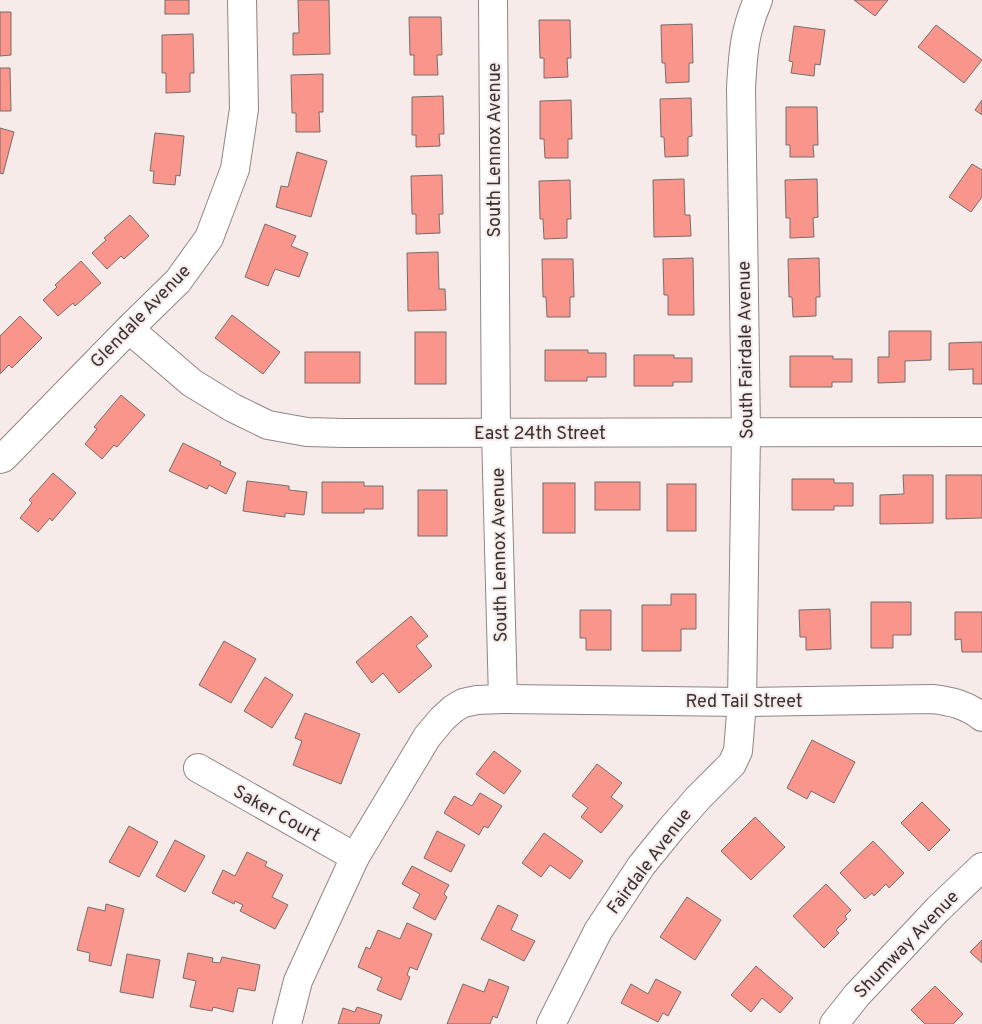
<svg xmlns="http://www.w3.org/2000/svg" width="982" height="1024" font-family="Overpass,sans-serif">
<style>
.building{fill:#fa958b;stroke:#776d6c}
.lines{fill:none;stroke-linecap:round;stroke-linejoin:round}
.minor-casing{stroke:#908685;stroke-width:30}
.minor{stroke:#fff;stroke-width:28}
.labels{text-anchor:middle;stroke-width:4;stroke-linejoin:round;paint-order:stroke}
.street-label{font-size:18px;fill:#363131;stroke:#f6ebe9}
</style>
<rect width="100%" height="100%" fill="#f6ebe9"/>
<g class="building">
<rect x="165" y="0" width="24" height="14"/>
<polygon points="298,0 329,0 330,54 293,55 293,33 299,33"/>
<polygon points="854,0 888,0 875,16"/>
<polygon points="0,12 11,12 11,55 0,56"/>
<polygon points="409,17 441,17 442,55 437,55 438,75 414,75 414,55 410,55"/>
<polygon points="539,20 570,20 571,58 567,58 568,77 544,78 544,58 540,58"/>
<polygon points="692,24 693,63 689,63 689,82 666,83 665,63 662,63 661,25"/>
<polygon points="936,25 982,60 964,83 918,47"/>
<polygon points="794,26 825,30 820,65 815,64 814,76 791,73 793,62 789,61"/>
<polygon points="193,34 194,73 190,73 190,92 166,93 166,73 162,73 162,35"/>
<polygon points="0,68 10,68 11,111 0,111"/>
<polygon points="323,74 323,112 319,112 320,132 296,132 296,113 292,113 291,75"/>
<polygon points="443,96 444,134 439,134 440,146 416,147 416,135 412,135 412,97"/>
<polygon points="691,98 692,136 688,137 688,156 665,157 664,137 661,137 660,99"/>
<polygon points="571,100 572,139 568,139 568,158 545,158 544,139 540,139 540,101"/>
<polygon points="982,100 982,115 975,110"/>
<polygon points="786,107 817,107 818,145 813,145 814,157 790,157 790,145 786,145"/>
<polygon points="0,128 14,132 3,174 0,173"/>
<polygon points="155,133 184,136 180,176 176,175 175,185 153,183 154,171 150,171"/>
<polygon points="297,152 327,161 311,217 276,207 281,186 288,187"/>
<polygon points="972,164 982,170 982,197 971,212 949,197"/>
<polygon points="442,175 443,214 439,214 440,233 416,234 416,214 412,214 411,176"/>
<polygon points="684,179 685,215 690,215 691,236 654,237 653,180"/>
<polygon points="817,179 818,217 813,218 814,237 790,238 790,218 786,218 785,180"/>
<polygon points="570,180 571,219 567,219 567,238 544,239 543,219 540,219 539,181"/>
<polygon points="130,215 149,236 124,259 121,256 107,269 92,253 106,240 104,238"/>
<polygon points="265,224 296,236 291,246 308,253 299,277 275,269 268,286 245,277"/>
<polygon points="438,252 439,289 445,289 446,310 408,311 407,253"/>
<polygon points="693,258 694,315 668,315 668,295 664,295 663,259"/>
<polygon points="819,258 820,297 816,297 816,316 793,317 792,297 789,297 788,259"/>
<polygon points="542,259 573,259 574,297 570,297 570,317 547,317 546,297 543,297"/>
<polygon points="81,261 101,283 75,306 73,303 58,316 43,300 57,287 55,285"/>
<polygon points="232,315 280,352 263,374 215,338"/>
<polygon points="20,316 42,338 12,368 9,365 0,374 0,336"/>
<polygon points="889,331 931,331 931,360 905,361 905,382 878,383 878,357 889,357"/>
<rect x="415" y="332" width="31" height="52"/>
<polygon points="982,342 982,384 973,384 973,369 949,370 949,343"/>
<polygon points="545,350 588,350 588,353 606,353 606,377 587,377 587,381 545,381"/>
<rect x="305" y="352" width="55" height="31"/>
<polygon points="634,355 674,355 674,358 692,358 692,382 673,382 673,386 634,386"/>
<polygon points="790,356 833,356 833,359 852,359 852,382 832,382 832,387 790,387"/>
<polygon points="121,395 145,415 117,447 114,445 102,459 85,444 97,429 94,427"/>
<polygon points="183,443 221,462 220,465 236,473 226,494 209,485 207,489 169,471"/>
<polygon points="53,473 76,493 52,521 50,518 38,532 20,518 32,503 29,500"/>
<polygon points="903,475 933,475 933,523 880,524 880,495 904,494"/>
<polygon points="946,475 982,475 982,518 946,519"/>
<polygon points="792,479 834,479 834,483 853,483 853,506 834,506 834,510 792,510"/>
<polygon points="247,481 289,486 289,490 307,492 304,515 285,513 285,517 243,511"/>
<polygon points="322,482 364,482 364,486 383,486 383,509 364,509 364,513 322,513"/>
<rect x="595" y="482" width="45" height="28"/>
<rect x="543" y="483" width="32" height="50"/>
<rect x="667" y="484" width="29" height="47"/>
<rect x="418" y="490" width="29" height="46"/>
<polygon points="671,594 696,594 696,629 681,629 681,651 642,651 642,605 671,605"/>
<polygon points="871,602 911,602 911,635 893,635 893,648 871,648"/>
<polygon points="830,609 831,649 806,650 806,637 800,637 799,610"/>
<polygon points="580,610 611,610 611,650 586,650 586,638 580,638"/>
<polygon points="955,612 982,612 982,652 962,652 961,639 955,640"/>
<polygon points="411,616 428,636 416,646 432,666 399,693 383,673 372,683 356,662"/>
<polygon points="224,641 256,659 231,703 199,685"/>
<polygon points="265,677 293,695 272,728 244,711"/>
<polygon points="305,713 360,734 341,784 293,765 302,741 295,738"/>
<polygon points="812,740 855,762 834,803 811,791 807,799 787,788"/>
<polygon points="494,751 521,771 504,794 476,774"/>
<polygon points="597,764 622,783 611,797 623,806 601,833 581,817 588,808 572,796"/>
<polygon points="480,793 502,806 488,828 484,826 479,835 444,813 454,796 472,806"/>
<polygon points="922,802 950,830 929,851 901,823"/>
<polygon points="755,817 785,847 751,880 721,851"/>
<polygon points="129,826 158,842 139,877 109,862"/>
<polygon points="437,831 465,845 451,872 424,858"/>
<polygon points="544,833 583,861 570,879 550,865 541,877 522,863"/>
<polygon points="175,840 205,856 185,892 156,876"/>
<polygon points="873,841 904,873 889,888 886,884 874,896 872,893 865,899 840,873"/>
<polygon points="247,852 267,862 265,866 283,875 272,897 288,905 275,929 240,911 243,905 235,901 234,904 212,893 223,870 235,876"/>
<polygon points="412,866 449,885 444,894 447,897 435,920 413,908 420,894 402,884"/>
<polygon points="826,884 851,910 845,916 847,919 836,930 839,933 824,948 793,916"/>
<polygon points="687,897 721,920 695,960 660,937"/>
<polygon points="106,904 124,909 111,966 89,961 90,953 77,950 88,907 105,911"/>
<polygon points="498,905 518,915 511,930 535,941 524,961 481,939"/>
<polygon points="407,923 432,934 417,970 410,967 407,975 410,977 401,1000 377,990 382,978 358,967 366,947 370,949 378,930 400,939"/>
<polygon points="982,940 982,963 970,952"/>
<polygon points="188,953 213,958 212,962 220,963 222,957 260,965 255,991 238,988 233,1012 213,1007 212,1011 190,1007 196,981 183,978"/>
<polygon points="127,954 160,960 153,998 120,992"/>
<polygon points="756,966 793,998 780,1013 762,998 751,1012 731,995"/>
<polygon points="489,979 509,987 497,1018 493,1016 490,1024 447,1024 463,984 484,992"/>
<polygon points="656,979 681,992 668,1016 663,1013 658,1022 621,1003 631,984 648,994"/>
<polygon points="935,986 963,1014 953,1024 925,1024 911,1010"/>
<polygon points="357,1007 382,1015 379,1024 338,1024 343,1008 355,1012"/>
</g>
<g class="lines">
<g class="minor-casing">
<g id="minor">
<polyline points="493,0 496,433 503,699"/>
<polyline points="129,329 192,383 233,408 268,425 307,432 343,433 982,432"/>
<polyline points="0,459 3,458 129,329 178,281 209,238 235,169 244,109 242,0"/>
<polyline points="198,768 355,857"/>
<path d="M287,1024L298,981L355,857L427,737L442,719L453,709L463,703L477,700L503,699L742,702L932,699C951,701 967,705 982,717"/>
<path d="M551,1024L598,931L641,866L671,829L698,798L732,764L738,751L742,702L746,433L741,88C743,54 744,32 758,0"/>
<polyline points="834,1024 857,995 938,909 982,867"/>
</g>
</g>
<use href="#minor" class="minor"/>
</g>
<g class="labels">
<g class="street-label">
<text transform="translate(494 150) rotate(-90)" y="6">South Lennox Avenue</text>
<text transform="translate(140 316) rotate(-46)" y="6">Glendale Avenue</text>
<text transform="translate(745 350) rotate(-91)" y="6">South Fairdale Avenue</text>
<text x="540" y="439">East 24th Street</text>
<text transform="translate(499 555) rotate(-91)" y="6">South Lennox Avenue</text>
<text x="744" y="707">Red Tail Street</text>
<text transform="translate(277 813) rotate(29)" y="6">Saker Court</text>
<text transform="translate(649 861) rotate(-53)" y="6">Fairdale Avenue</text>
<text transform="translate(906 944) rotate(-46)" y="6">Shumway Avenue</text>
</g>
</g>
</svg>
